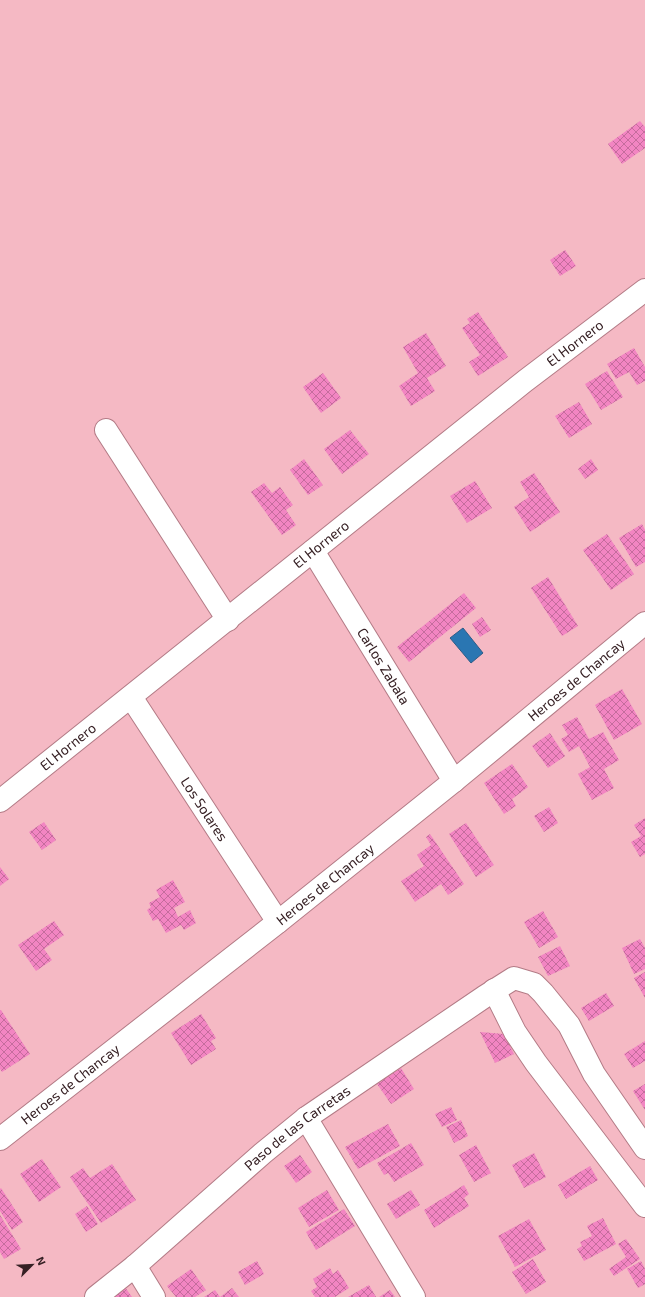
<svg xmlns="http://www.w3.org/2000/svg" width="645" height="1297" font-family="'Exo 2',sans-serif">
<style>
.water{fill:#2a76b2;stroke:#2e5c87}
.building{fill:url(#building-cross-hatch)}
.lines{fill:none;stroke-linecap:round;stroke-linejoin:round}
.minor-casing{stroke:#b37b86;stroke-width:24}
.minor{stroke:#fff;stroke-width:22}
.labels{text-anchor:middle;stroke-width:3;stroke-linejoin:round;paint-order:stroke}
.street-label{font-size:14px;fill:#362024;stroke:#f5b9c4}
</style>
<defs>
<pattern id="building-cross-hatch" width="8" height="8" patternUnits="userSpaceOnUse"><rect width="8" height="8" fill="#f285c2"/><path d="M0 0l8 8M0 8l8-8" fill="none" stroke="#c56c9d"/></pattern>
</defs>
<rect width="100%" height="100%" fill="#f5b9c4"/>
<polygon class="water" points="463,628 483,653 471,663 450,638"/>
<g class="building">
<polygon points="640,121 645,127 645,148 622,164 608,144"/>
<polygon points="565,250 576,266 560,276 550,260"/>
<polygon points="478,312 508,357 478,376 469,362 480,355 462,328 470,323 467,319"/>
<polygon points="426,333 446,366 427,378 435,391 411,406 399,386 418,373 403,347"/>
<polygon points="634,348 645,367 645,381 637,385 629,372 616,379 607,364"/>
<polygon points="607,371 623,397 601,410 585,384"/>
<polygon points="323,373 341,398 321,413 303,387"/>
<polygon points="579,402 592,424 569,438 555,416"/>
<polygon points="350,430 369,454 342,474 324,449"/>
<polygon points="304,459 323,485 308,495 290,470"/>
<polygon points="591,459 598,470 585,479 578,469"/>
<polygon points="534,473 560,512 530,532 514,507 529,497 520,482"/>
<polygon points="475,481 492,508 467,523 450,496"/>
<polygon points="264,483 272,493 280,487 293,505 286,510 296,525 282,535 251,492"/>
<polygon points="642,524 645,530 645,562 636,567 619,538"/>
<polygon points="607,534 634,574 611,590 583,550"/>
<polygon points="548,577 578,626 562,636 531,588"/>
<polygon points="464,593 476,608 409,662 397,647"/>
<polygon points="482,617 491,630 480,637 472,624"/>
<polygon points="622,689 642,724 614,740 595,705"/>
<polygon points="577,717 589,739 603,732 619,760 604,769 614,788 592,800 578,774 590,767 579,746 569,752 561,739 568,735 562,725"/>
<polygon points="550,733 565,756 548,768 532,746"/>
<polygon points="512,764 528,787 512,799 516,806 504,814 484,783"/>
<polygon points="549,807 558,823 544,832 534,816"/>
<polygon points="645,818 645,854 640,857 631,842 641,836 634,825"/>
<polygon points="44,822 56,840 42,850 29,832"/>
<polygon points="466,823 494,865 476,877 449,834"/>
<polygon points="430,834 464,884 448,895 441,884 415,902 401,881 424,866 417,855 431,845 426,837"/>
<polygon points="0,867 9,879 0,886"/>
<polygon points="173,880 185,902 174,908 178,917 190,910 196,923 184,930 181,925 166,933 158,919 153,921 147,910 151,907 149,903 160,897 156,890"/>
<polygon points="543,911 558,937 539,948 524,922"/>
<polygon points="54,921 64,935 44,949 52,960 36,971 18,945"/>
<polygon points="640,939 645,948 645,969 634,974 622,948"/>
<polygon points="560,946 570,966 548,976 538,957"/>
<polygon points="645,972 645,998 634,978"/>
<polygon points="606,993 614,1006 589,1021 581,1008"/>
<polygon points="0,1010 1,1010 30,1054 2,1072 0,1069"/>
<polygon points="201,1014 216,1038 211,1041 216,1049 191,1065 171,1033"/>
<polygon points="480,1032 504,1034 514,1054 495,1063"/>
<polygon points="645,1041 645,1061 633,1068 624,1054"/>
<polygon points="401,1068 414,1089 391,1104 377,1084"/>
<polygon points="645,1084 645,1110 633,1091"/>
<polygon points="451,1107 457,1120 442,1127 435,1114"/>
<polygon points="461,1120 468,1136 454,1143 446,1127"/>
<polygon points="388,1124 400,1146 358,1169 345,1147"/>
<polygon points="411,1143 424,1165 394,1182 388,1173 384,1175 377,1163"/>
<polygon points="476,1145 491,1173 474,1182 459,1155"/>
<polygon points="534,1153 546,1177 524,1188 512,1165"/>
<polygon points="300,1155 312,1172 296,1183 284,1166"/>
<polygon points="42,1159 61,1187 39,1202 20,1174"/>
<polygon points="112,1164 136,1200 101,1223 70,1177 83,1168 90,1178"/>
<polygon points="590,1166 598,1180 566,1199 558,1185"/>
<polygon points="464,1185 469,1194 464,1198 469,1206 434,1228 424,1210"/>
<polygon points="1,1188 23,1222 12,1230 0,1211 0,1189"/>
<polygon points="327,1190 339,1210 309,1227 298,1208"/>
<polygon points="411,1190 420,1205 396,1219 387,1204"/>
<polygon points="87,1206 98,1224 86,1232 75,1214"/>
<polygon points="344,1209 355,1226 316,1250 306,1232"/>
<polygon points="0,1215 21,1249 4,1259 0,1252"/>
<polygon points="603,1218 616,1244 584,1261 577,1249 582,1246 580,1242 592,1236 587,1226"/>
<polygon points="529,1219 546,1250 515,1267 498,1236"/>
<polygon points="626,1239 640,1259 614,1276 609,1269 626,1257 618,1244"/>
<polygon points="533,1259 546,1282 526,1294 512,1272"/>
<polygon points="257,1261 264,1274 245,1285 238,1272"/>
<polygon points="641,1261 645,1269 645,1284 638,1288 627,1269"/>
<polygon points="330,1268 333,1274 338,1270 349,1288 335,1297 315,1297 311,1291 317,1287 313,1279"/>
<polygon points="191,1269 206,1290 195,1297 176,1297 167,1286"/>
<polygon points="369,1285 376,1297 348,1297"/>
<polygon points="125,1287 132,1297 111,1297"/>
<polygon points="232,1288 239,1297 220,1297"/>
<polygon points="215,1290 220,1297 204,1297"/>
<polygon points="390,1290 395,1297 379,1297"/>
</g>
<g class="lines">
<g class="minor-casing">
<g id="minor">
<polyline points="106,430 228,620"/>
<path id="s1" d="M313,551L454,781"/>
<path id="s2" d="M131,697L278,922"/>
<path id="s3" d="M0,801L525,381L645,290"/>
<polyline points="494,990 515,1032 536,1063 645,1206"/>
<polyline points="306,1118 414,1297"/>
<path id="s4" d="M0,1139L278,922L454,781L645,623"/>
<polyline points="135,1266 154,1297"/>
<path id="s5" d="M96,1297L135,1266L263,1153L306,1118L484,997L514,978L534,984L543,993L569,1025L594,1074L645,1148"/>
</g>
</g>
<use href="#minor" class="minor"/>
</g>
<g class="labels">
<g class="street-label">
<text dy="5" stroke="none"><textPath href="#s3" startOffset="735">El Hornero</textPath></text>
<text dy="5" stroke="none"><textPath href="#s3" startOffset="411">El Hornero</textPath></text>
<text dy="5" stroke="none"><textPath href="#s1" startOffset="135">Carlos Zabala</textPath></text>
<text dy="5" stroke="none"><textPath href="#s4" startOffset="737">Heroes de Chancay</textPath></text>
<text dy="5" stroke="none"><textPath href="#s3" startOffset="87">El Hornero</textPath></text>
<text dy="5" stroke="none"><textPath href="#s2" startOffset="134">Los Solares</textPath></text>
<text dy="5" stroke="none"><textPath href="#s4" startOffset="413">Heroes de Chancay</textPath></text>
<text dy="5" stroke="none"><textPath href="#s4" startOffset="89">Heroes de Chancay</textPath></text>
<text dy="5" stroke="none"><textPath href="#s5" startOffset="263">Paso de las Carretas</textPath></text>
</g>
</g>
<g transform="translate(32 1265) rotate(66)" stroke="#f5b9c4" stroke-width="3" paint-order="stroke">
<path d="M0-3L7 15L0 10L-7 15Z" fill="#362024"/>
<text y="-6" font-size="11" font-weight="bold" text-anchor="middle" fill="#362024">N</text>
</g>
</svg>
